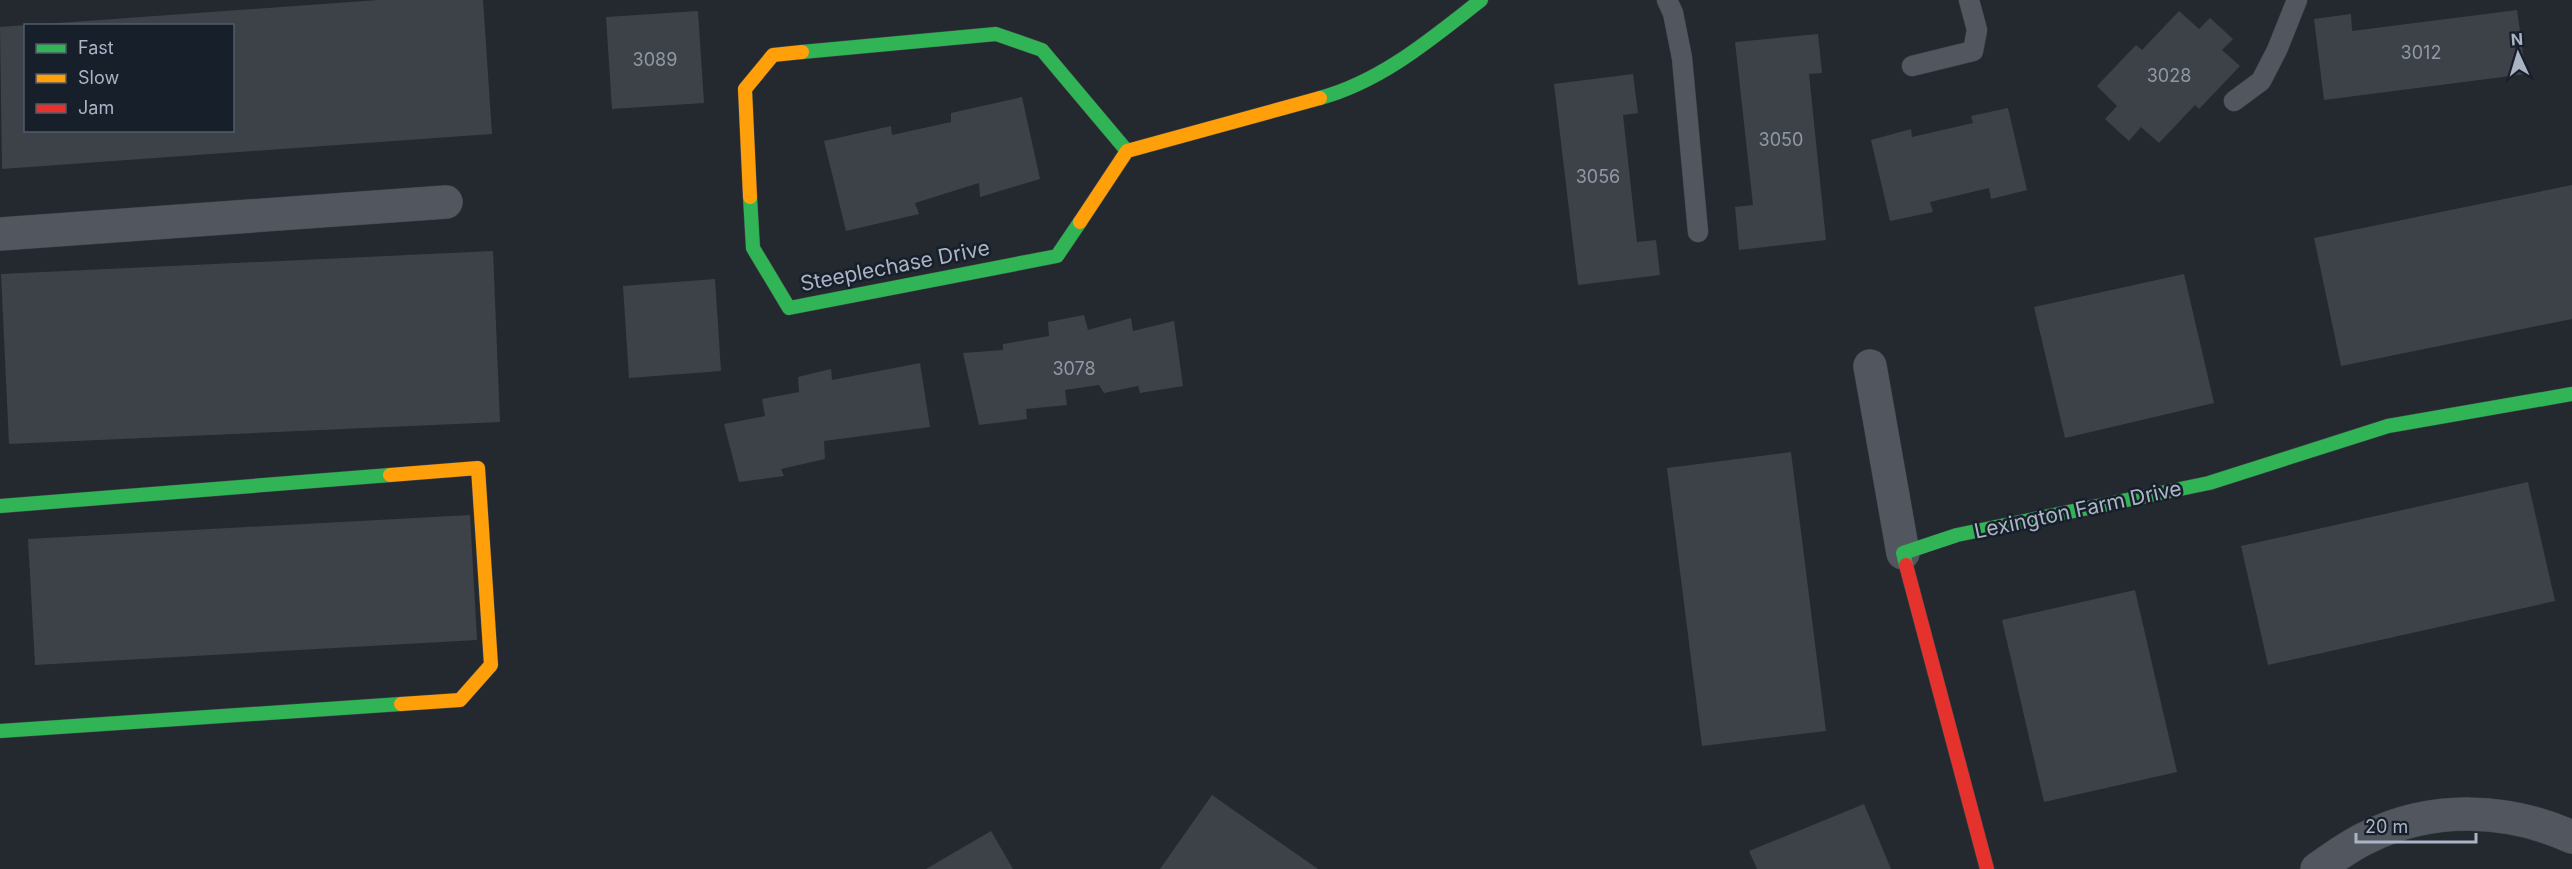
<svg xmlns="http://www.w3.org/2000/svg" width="2572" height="869" font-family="Inter,sans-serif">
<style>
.building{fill:#3d4248}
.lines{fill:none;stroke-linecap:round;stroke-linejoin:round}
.lane-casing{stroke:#40454a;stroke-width:21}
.street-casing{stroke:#40454a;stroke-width:34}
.fast-casing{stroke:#40454a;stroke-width:15}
.slow-casing{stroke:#40454a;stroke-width:15}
.jam-casing{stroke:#40454a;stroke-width:15}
.lane{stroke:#52575f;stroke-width:20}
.street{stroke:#52575f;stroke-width:33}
.fast{stroke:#30b455;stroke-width:14}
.slow{stroke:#ff9f0a;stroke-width:14}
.jam{stroke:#e5322d;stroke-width:14}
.labels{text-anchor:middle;stroke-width:5;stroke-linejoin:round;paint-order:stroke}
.number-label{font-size:18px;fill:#8f98a5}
.street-label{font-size:21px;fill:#aab4c4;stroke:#171f2a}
</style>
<rect width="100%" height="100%" fill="#23292f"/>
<g class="building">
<polygon points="378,0 483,0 492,134 2,169 0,27 26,25 26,130 232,130 232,26 44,24"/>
<polygon points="2517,10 2526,74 2324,100 2314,19 2351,14 2352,31"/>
<polygon points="698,11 704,103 612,109 606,17"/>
<polygon points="2179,11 2199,29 2210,18 2233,39 2222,50 2240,66 2199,109 2195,105 2159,143 2141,127 2129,141 2105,119 2117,106 2097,86 2136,45 2142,50"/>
<polygon points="1818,34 1822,73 1809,74 1826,240 1739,250 1735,207 1753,205 1735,42"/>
<polygon points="1633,74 1638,113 1623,115 1637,242 1656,240 1660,275 1578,285 1554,84"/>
<polygon points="1022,97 1040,179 980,197 979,183 915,203 919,214 846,231 824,141 891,126 892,135 951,122 951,113"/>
<polygon points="2008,108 2027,190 1991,199 1989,188 1930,202 1933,212 1890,221 1871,140 1911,129 1912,137 1973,123 1971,116"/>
<polygon points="2572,185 2572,319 2341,366 2314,238"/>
<polygon points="493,251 500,422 9,444 1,274"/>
<polygon points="2184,274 2214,403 2065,438 2034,307"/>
<polygon points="715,279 721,371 629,378 623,286"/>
<polygon points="1084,315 1088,330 1131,318 1133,331 1174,321 1183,386 1140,393 1138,386 1104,393 1099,385 1065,390 1067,405 1026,409 1027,419 979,425 963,353 1003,350 1003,344 1049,336 1048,322"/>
<polygon points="920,363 930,427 824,441 825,459 781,469 784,476 739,482 724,424 765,416 762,399 799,392 798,377 831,369 832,380"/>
<polygon points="1791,452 1826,731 1702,746 1667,468"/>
<polygon points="2528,482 2555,601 2268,665 2241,546"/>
<polygon points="470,515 477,640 35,665 28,539"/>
<polygon points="2135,590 2177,772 2044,802 2002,620"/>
<polygon points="1212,795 1318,869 1160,869"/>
<polygon points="1864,804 1891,869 1757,869 1749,851"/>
<polygon points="991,831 1013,869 926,869"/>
</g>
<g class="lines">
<g class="lane-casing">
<g id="lane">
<polyline points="1667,0 1673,13 1682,58 1698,232"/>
<polyline points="1912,66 1973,51 1977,30 1969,0"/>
<polyline points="2234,101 2261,81 2277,50 2297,0"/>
</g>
</g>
<g class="street-casing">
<g id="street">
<polyline points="0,234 446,202"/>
<polyline points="1870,366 1903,553"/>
<path d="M2317,869C2333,858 2350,845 2368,837C2433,805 2508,808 2572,837"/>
</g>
</g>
<g class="fast-casing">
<g id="fast">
<polyline points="802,52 996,34 1042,50 1127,151"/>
<path d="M1320,98C1382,81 1431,39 1481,0"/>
<polyline points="750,197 753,248 789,308 1057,256 1080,222"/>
<polyline points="0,506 390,475"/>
<polyline points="1906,565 1903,553 1957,535 2209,483 2388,426 2572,394"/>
<polyline points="0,731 401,704"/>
</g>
</g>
<g class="slow-casing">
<g id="slow">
<polyline points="750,197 745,89 773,55 802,52"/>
<polyline points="1080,222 1127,151 1320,98"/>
<polyline points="390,475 478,468 491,665 460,700 401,704"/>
</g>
</g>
<g class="jam-casing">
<polyline id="jam" points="1906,565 1987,869"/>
</g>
<use href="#lane" class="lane"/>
<use href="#street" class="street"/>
<use href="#fast" class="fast"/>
<use href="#slow" class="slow"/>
<use href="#jam" class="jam"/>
</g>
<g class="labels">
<g class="number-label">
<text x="2421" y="59">3012</text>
<text x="655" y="66">3089</text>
<text x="2169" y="82">3028</text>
<text x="1781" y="146">3050</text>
<text x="1598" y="183">3056</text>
<text x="1074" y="375">3078</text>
</g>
<g class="street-label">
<text transform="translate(895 266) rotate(-11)" y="7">Steeplechase Drive</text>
<text transform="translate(2078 510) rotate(-12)" y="7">Lexington Farm Drive</text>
</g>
</g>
<rect x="24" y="24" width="210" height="108" fill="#171f2a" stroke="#525b68" stroke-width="1.5"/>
<rect x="36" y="44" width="30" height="9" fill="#30b455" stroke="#525b68" stroke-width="1.5"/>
<text x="78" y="54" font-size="18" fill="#aab4c4">Fast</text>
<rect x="36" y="74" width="30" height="9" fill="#ff9f0a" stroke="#525b68" stroke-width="1.5"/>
<text x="78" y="84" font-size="18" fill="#aab4c4">Slow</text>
<rect x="36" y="104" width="30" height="9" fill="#e5322d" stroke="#525b68" stroke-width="1.5"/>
<text x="78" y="114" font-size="18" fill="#aab4c4">Jam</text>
<g transform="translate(2518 54) rotate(356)" stroke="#171f2a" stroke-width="4.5" paint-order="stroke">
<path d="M0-4.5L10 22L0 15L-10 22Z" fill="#aab4c4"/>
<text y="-9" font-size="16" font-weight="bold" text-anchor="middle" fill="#aab4c4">N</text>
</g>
<path d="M2356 833v9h120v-9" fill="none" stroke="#aab4c4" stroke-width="3"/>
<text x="2365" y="833" font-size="18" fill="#aab4c4" stroke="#171f2a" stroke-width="4.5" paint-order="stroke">20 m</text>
</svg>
